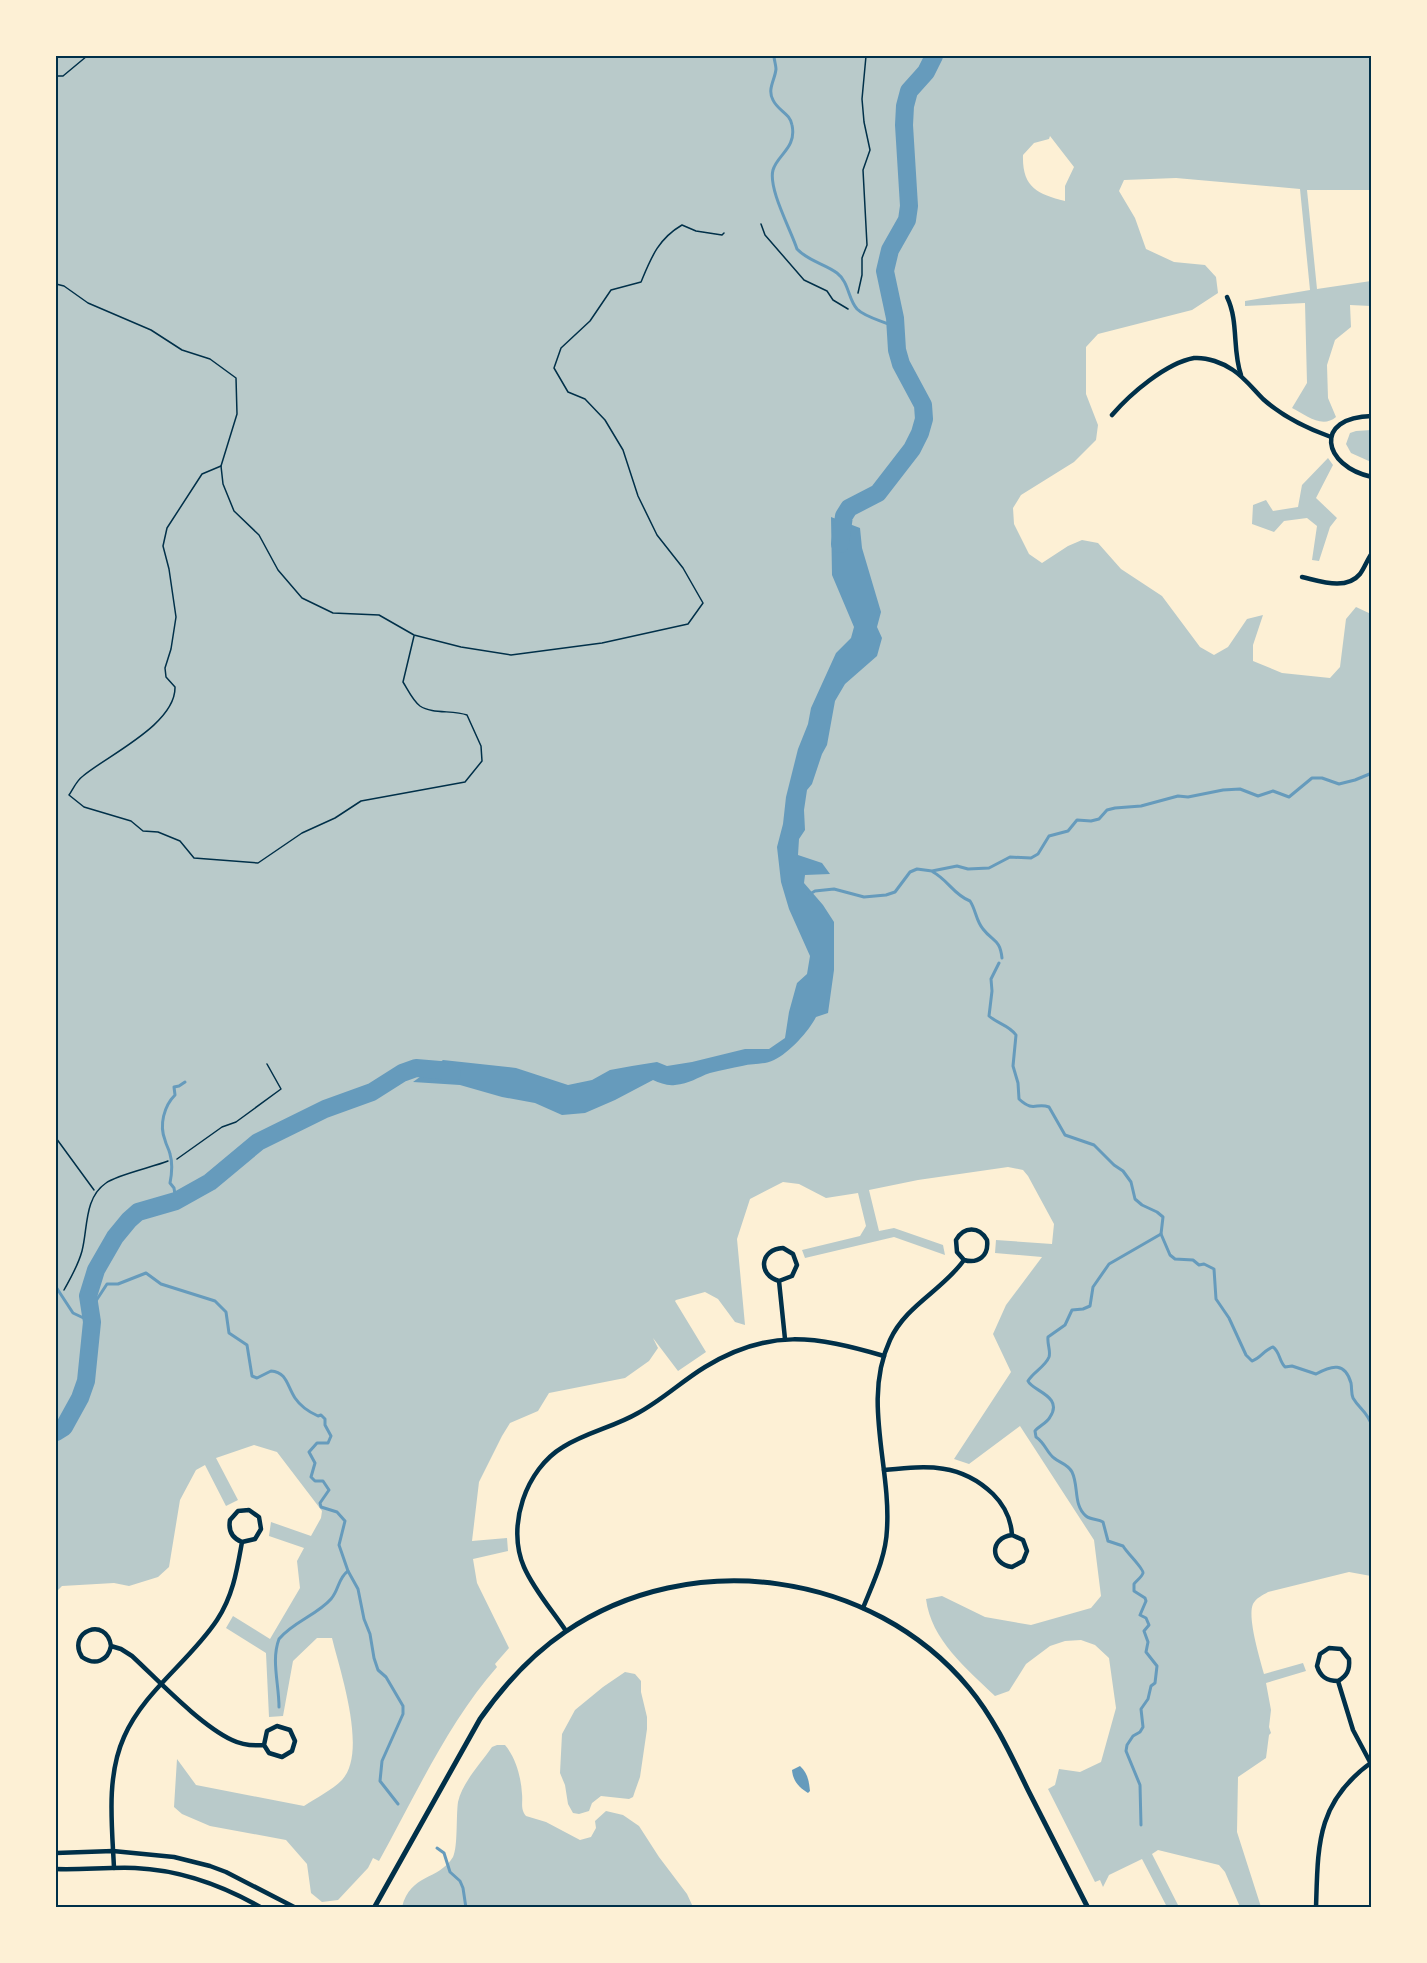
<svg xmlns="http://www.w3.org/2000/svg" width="1427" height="1963" font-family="Quicksand,sans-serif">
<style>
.green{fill:#b9caca;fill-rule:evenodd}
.water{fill:#669bbc}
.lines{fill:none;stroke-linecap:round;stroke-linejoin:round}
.stream{stroke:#669bbc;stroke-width:3}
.river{stroke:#669bbc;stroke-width:18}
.path{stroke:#003049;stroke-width:1.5}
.minor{stroke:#003049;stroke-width:4.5}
.tertiary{stroke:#003049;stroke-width:5}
.neatline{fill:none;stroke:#003049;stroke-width:2}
</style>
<rect width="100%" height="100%" fill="#fdf0d5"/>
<g class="green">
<path d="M56,56H1371V190H1307L1317,289L1371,281V306L1350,305L1351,327L1335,340L1327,365L1328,398L1336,417C1322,429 1306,415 1292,408L1307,383L1305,303L1245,306V301L1310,290L1300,189L1176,178L1124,180L1119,191L1135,218L1146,249L1174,262L1205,265L1216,277L1218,293L1192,310L1098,334L1086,347V394L1098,425L1096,440L1074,462L1021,495L1013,508L1014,524L1029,554L1042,563L1068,546L1082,540L1098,543L1121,569L1162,596L1200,647L1214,655L1228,647L1247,619L1263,615L1253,645V661L1282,673L1330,678L1340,667L1346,619L1356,607L1371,614V1576L1349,1572L1268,1592C1263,1595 1256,1598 1253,1604C1247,1617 1260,1659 1264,1674L1303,1663L1306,1671L1266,1683L1271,1710L1269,1727L1271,1733L1269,1735L1266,1758L1238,1777L1237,1832L1261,1907H1240L1225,1872L1219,1865L1158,1850L1152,1854L1179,1907H1167L1142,1859L1109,1875L1103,1887L1100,1880L1095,1882L1048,1789L1055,1785L1059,1769L1080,1772L1101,1762L1116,1708L1109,1658L1095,1645L1081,1640L1065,1641L1050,1646L1026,1664L1009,1691L995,1696C967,1669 931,1640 926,1599L942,1596L985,1617L1031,1625L1091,1608L1101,1596L1094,1540L1020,1426L969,1464L954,1459L1011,1372L993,1334L1006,1305L1042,1257L995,1253L996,1240L1052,1244L1054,1224L1028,1176L1023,1170L1008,1167L918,1180L869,1190L879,1231L894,1228L943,1245L945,1255L894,1237L805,1258L802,1250L860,1236L866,1226L858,1193L826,1198L799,1184L783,1182L750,1199L737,1239L745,1325L735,1322L718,1299L705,1292L676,1300L675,1301L706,1352L678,1371L653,1338L658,1348L649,1361L625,1378L549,1393L538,1411L510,1423L502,1436L479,1482L472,1541L507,1538L508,1551L473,1559L477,1583L509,1648L495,1664L497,1667C449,1721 414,1798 379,1861L373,1858L368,1868L338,1900L322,1902L311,1893L307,1864L286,1840L210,1826L182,1814L174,1807L177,1759L196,1785L304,1806C316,1798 332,1790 342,1780C368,1752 340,1671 332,1638H317L293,1661L283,1716L269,1717L266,1653L226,1628L233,1616L270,1639L300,1588L297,1561L304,1548L269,1536L271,1522L311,1536L321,1518L322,1511L277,1452L254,1445L216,1458L238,1500L226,1506L205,1465L196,1470L180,1500L169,1567L158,1577L129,1586L114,1583L62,1586L56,1592ZM1050,136L1074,167L1065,186V201C1037,194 1022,187 1023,155L1034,143L1049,139Z"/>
<polygon points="1371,430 1372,430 1371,462 1351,453 1346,444 1350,433 1356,431"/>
<polygon points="1328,458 1333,465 1316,498 1337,518 1330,527 1319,561 1312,560 1317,526 1307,518 1284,521 1274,532 1252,524 1253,505 1266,500 1273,511 1298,507 1302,485"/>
<polygon points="625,1672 635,1674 641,1681 641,1692 647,1717 647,1729 640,1777 635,1791 633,1797 629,1799 601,1796 592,1803 589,1811 579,1814 573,1813 568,1804 565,1785 560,1773 562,1734 575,1710 603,1687"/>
<path d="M497,1745H505C516,1758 521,1777 522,1794C523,1803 520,1808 526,1816L546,1822L580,1840L591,1837L596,1828L595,1821L606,1811L623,1815L639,1826L659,1857L687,1894L693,1907H402C411,1873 438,1881 453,1857C458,1847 456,1816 458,1802C462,1783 481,1763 492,1747Z"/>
</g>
<g class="water">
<path d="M831,517L860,528L862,548L881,612L877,627L882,638L877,656L845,684L835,701L827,745L822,754L812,784L807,790L804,810L805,830L799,839L798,855L822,863L830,874L805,875L804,883L823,905L834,922V970L828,1013L816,1017C809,1031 789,1053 774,1060C764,1065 753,1063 742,1066C732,1068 721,1070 710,1073C698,1077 689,1084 675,1085C667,1086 660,1083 653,1080L615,1100L585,1113L562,1115L535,1103L502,1097L460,1085L413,1082L443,1060L516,1068L568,1085L592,1080L610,1070L632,1066L657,1062L667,1066L692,1062L745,1049H769L785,1038L789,1012L797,983L807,974L810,956L789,909L781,882L777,847L783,824L786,797L798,749L808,724L811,708L836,653L851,638L854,627L832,575Z"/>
<path d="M800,1766C808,1773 809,1782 810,1791L808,1793C800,1788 793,1782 792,1770Z"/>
</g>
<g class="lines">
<g class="stream">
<path d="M774,56C774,60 776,65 776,69C775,80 767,89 773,100C778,111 790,113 792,125C797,148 777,155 773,170C768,189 791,230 797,249C808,261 825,264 837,273C849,282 848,299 857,309C866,318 884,321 895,327"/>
<path d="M933,872C948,880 954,895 970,901C976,910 976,921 983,929C993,942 1000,939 1002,958"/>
<polyline points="810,894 815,891 834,889 864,897 886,895 895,892 910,872 917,869 932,871 957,866 968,869 989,868 1010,857 1031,858 1038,854 1049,836 1068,831 1077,820 1091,821 1099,819 1107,810 1115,808 1141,806 1178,796 1188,797 1223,790 1240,789 1258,796 1273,791 1289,797 1312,778 1322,778 1339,784 1355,780 1372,773"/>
<path d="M999,963L991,979L992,991L989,1016C998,1024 1009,1025 1016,1035L1013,1066L1018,1083L1019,1099C1034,1113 1036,1102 1049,1107L1065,1135L1094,1145L1114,1165L1123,1171L1131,1182L1135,1199L1142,1205L1157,1212L1163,1217L1161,1234L1170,1255L1175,1259L1193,1260L1199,1265L1204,1264L1214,1269L1216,1299L1229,1318L1246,1355L1252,1361C1261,1358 1265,1349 1273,1347C1280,1352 1279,1361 1285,1367L1292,1366L1316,1374C1332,1365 1345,1362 1351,1383C1352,1389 1351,1393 1353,1398C1360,1410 1367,1411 1372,1426"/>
<path d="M176,1201L174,1188L170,1183C172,1173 173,1164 170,1154C169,1149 166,1145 165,1140C159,1125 164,1106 175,1095L174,1087L179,1086L185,1082"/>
<polyline points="56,1287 73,1313 92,1322"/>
<path d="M90,1310L107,1284H118L146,1273L161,1284L215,1301L226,1312L229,1333L247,1345L252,1376L257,1378L271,1371C287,1372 287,1386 295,1398C301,1407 309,1412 318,1416L321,1415L325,1419V1425L331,1436L328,1443H317L309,1452L315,1463L311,1477L315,1481H323L329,1490L320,1503L321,1507L337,1512L345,1521L339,1545L348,1571L358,1589L364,1619L370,1634L374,1658L378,1670L386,1677L403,1706V1714L382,1761L380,1781L398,1804"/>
<path d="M279,1707C279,1684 271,1660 279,1639C293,1622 317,1615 331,1599C339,1590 338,1578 348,1571"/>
<path d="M1141,1825L1140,1785L1126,1751L1127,1745L1133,1736L1140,1732L1143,1727L1141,1709L1148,1699L1151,1686L1155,1683L1157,1666L1146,1652L1148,1642L1144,1631L1149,1625L1146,1618L1140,1615L1146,1601L1145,1598L1134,1591V1584C1136,1581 1142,1577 1143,1573C1144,1569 1127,1553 1123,1546L1108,1541L1103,1522C1098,1519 1091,1520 1086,1516C1073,1505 1079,1486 1072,1472C1068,1464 1060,1463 1054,1458C1047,1453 1045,1443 1036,1437L1035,1431C1039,1426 1047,1423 1050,1417C1064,1396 1032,1391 1028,1381C1033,1372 1045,1367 1049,1357C1051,1351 1047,1344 1048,1337L1065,1325L1072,1310L1083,1309L1090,1306L1093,1287L1109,1264L1161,1234"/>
<polyline points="437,1848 444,1853 450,1872 460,1881 463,1888 466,1908"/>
</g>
<g class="river">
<polyline points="840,544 844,516 849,508 878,493 912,449 920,433 924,419 923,405 901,364 897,350 895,318 885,271 890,250 907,220 909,206 904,125 905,106 909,91 926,72 934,56"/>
<polyline points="56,1432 64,1427 80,1398 86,1381 92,1322 88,1296 96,1270 115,1237 129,1220 138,1212 176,1201 210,1182 258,1142 325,1109 372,1092 402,1073 416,1068 440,1070 452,1074"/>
</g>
<g class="path">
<polyline points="56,76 63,76 87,56"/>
<polyline points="761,224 765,235 804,280 827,291 833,300 848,309"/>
<path d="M56,284L64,286L88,303L151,330L182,350L210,359L236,378L237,414L221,466L223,484L234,511L259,535L278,570L302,598L333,613L379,615L414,635L461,647L511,655L602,643L688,624L703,603L683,568L657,535L638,496L623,450L605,420L585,399L568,392L554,368L561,348L590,321L611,290L641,282C651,258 658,239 682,225L696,231L722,235L724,233"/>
<polyline points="858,293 862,275 862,258 867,245 863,170 870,150 864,122 862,99 866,56"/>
<path d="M221,466L202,474L167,528L163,546L169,569L176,617L171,649L165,668L166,677L175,687C176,724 108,755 83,776C77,780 73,789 69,795L84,807L131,821L143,831L158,832L180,841L194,858L258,863L302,833L335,818L361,801L465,782L482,761L481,746L467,715C453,710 432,714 420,706C413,701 408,690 403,682L414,636"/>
<polyline points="56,1138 94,1190"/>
<polyline points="177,1159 222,1127 236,1122 281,1089 267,1064"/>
<path d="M64,1290C71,1277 78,1266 82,1251C88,1228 84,1198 106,1183C116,1175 153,1167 168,1161"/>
</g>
<g class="minor">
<path d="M1227,297C1239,322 1232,349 1241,375"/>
<path d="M1112,415C1130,394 1166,363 1194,358C1207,357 1223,363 1233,370C1245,378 1253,389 1263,399C1283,417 1306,428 1331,437"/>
<path d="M1372,416C1313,417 1322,466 1372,477"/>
<path d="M1302,577C1320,581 1346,591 1360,574C1365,567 1367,560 1372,553"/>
<path d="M779,1281L792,1276L797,1265L793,1254L783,1248C760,1249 757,1275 779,1281L785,1339"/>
<path d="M884,1470C926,1466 960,1462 993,1494C1004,1505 1011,1518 1012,1535C989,1538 990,1564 1012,1567L1023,1561L1027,1551L1023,1540L1012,1535"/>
<path d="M863,1608C873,1583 886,1557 887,1529C891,1466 862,1400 890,1340C906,1305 943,1290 964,1260C978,1264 989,1256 987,1240C979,1226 964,1226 956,1240L957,1252L964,1260"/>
<path d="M566,1631C552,1610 534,1590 524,1567C506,1526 526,1469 563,1447C587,1432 614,1427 638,1413C662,1400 682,1381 705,1367C769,1328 815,1336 884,1356"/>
<path d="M111,1646C108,1661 95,1666 82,1657C66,1631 107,1616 111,1646L121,1649L132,1656C159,1681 200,1725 232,1740C242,1745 253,1746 264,1745L269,1753L282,1757L292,1751L295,1741L290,1730L277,1726L267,1731L264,1745"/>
<path d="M1338,1681C1326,1681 1320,1676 1317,1666L1320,1654L1329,1648L1341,1649L1349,1659C1350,1670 1347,1676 1338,1681L1353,1730L1370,1762"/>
<polyline points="56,1853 113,1851 174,1857 210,1866 226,1872 296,1908"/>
<path d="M114,1868C112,1825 106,1777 124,1737C144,1691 190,1661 217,1620C233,1596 237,1570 242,1542C232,1538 228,1531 230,1520L238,1511L249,1510L259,1517L261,1529L255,1539L242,1542"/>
<path d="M56,1869C82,1870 108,1867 135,1868C181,1870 222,1885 262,1908"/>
<path d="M1316,1908C1318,1845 1316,1802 1372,1762"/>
</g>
<path class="tertiary" d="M374,1908L480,1719C504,1685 531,1655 565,1632C691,1546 872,1571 969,1688C994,1718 1011,1755 1028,1790C1048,1829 1068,1868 1088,1908"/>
</g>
<rect width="1427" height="1963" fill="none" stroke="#fdf0d5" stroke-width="114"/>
<rect x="57" y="57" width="1313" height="1849" class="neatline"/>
</svg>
